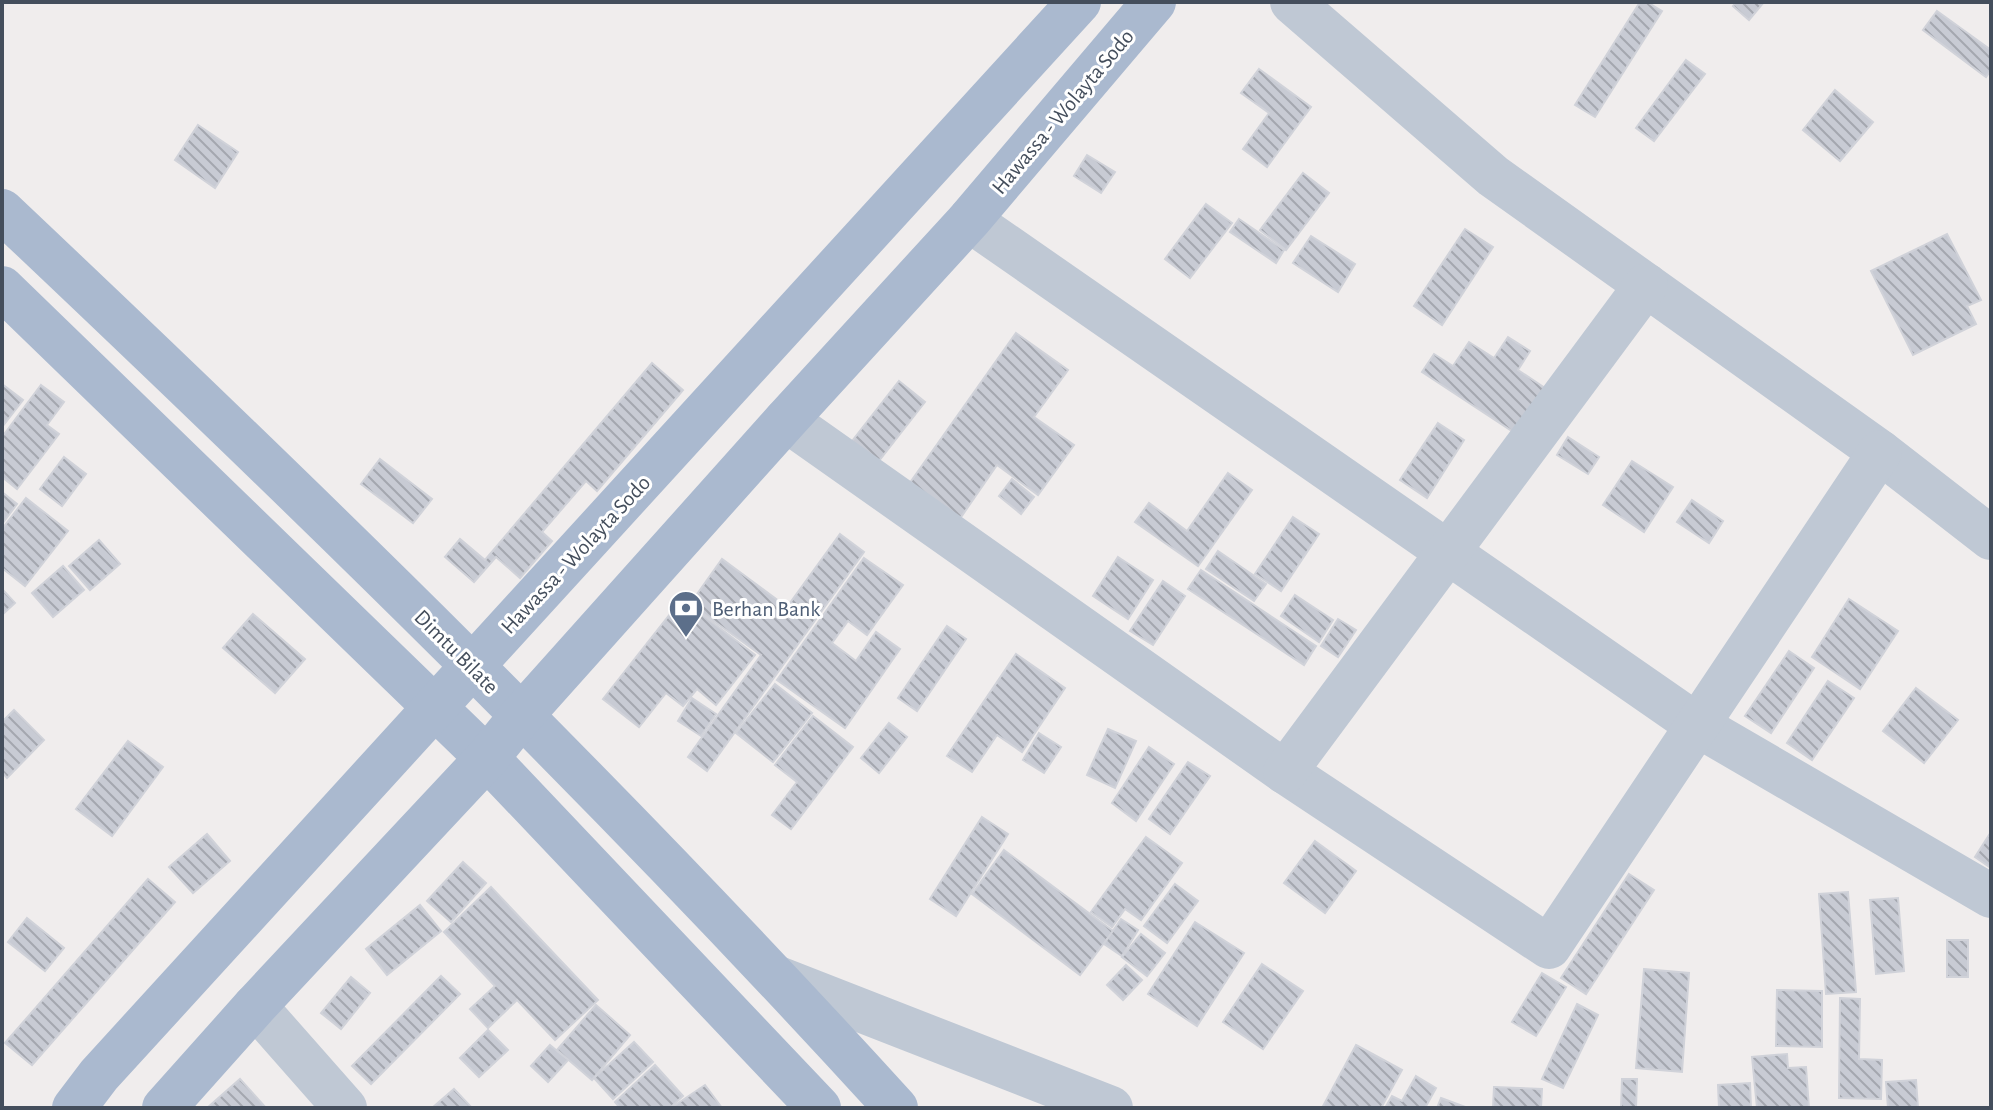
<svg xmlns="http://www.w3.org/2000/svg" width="1993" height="1110" font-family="'Alegreya Sans',sans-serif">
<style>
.building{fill:url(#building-back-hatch);stroke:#d0d2d9;stroke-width:2}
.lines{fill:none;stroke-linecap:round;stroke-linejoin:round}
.minor{stroke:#bfc8d4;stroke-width:44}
.major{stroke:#aab9cf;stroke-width:44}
.labels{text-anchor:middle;stroke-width:6;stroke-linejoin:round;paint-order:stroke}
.street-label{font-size:22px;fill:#444e5c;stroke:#fff}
.service-label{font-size:22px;fill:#4e5e75;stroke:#fff;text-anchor:start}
</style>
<defs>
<pattern id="building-back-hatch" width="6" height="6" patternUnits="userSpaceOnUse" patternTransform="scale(2)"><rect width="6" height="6" fill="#c8cbd4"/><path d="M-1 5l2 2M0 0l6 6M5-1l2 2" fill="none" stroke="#a4a7af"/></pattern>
</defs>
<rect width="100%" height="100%" fill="#f0eded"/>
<g class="building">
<polygon points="1640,2 1647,2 1662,11 1595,117 1575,105"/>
<polygon points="1736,2 1764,2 1749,20 1733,6"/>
<polygon points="1937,11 1991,50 1991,70 1986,77 1923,30"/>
<polygon points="1686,60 1705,74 1654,141 1636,128"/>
<polygon points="1259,69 1311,107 1267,167 1243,149 1269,113 1241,93"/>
<polygon points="1835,90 1873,122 1840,161 1803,130"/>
<polygon points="198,125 238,152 215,188 175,160"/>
<polygon points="1087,155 1115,172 1101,193 1074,176"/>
<polygon points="1303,173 1329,193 1286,250 1260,230"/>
<polygon points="1206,204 1232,223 1190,278 1165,259"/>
<polygon points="1239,219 1284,250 1276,263 1230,232"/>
<polygon points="1465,229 1493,247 1442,325 1414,306"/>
<polygon points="1947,234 1981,300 1967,306 1976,324 1913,355 1871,271"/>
<polygon points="1311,236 1355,264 1338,292 1293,263"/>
<polygon points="1016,333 1068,370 1034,417 1074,445 1038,495 997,465 959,520 909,484"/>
<polygon points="1508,337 1530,351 1518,370 1545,388 1515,433 1422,372 1434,354 1453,366 1469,342 1494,358"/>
<polygon points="652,363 683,390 597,491 586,481 542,532 552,541 520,578 496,557 474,582 445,557 460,539 485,560"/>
<polygon points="899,381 925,402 871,471 845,450"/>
<polygon points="2,384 23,400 2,427"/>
<polygon points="41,385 64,402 47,425 59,434 17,489 2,477 2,437"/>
<polygon points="1438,423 1464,440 1427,498 1400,480"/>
<polygon points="1568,437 1599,457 1588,474 1557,455"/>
<polygon points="64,457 86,474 62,506 40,489"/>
<polygon points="380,459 432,499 413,523 361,484"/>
<polygon points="1632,461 1673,487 1644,532 1603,505"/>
<polygon points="1228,473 1252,490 1198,566 1135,522 1149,503 1187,531"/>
<polygon points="1012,479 1034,497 1021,514 999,496"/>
<polygon points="2,492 17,504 2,524"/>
<polygon points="26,498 68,531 25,586 2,568 2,529"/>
<polygon points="1692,500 1723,521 1709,543 1677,522"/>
<polygon points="1293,517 1319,534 1281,591 1255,574"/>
<polygon points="840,534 864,552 707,771 688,757 761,655 690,604 722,559 787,607"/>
<polygon points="99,540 120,564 90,590 69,566"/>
<polygon points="1218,551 1266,584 1254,601 1206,569"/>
<polygon points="1118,557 1153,580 1128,619 1093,596"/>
<polygon points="864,558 903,585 867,635 848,621 832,643 856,661 876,632 900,649 845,728 777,680"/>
<polygon points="63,566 84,590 53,617 32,593"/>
<polygon points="1201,570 1316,646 1304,665 1188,589"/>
<polygon points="1163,581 1185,596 1153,645 1130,631"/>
<polygon points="2,589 15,603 2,615"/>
<polygon points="1295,595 1333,620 1319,642 1281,616"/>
<polygon points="682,599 755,655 716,705 697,689 683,706 666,693 639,727 603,699"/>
<polygon points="1849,599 1898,631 1860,689 1812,657"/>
<polygon points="253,614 305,659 275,693 223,648"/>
<polygon points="1338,619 1356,630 1338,657 1321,646"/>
<polygon points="947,626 966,639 917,711 898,698"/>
<polygon points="1789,651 1814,668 1771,733 1745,716"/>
<polygon points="1016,654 1065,688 1022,752 997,735 972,772 947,756"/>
<polygon points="1828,681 1854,698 1812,760 1787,743"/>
<polygon points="775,684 812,713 773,762 736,733"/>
<polygon points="1916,688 1958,720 1924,763 1883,731"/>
<polygon points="692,698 716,714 701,736 678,721"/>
<polygon points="14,710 44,740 7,778 2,772 2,722"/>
<polygon points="813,716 853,747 791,829 772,815 797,782 775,765"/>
<polygon points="889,723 907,737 879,773 861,758"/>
<polygon points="1108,729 1136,741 1115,788 1087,775"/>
<polygon points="1039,733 1061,747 1044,773 1023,760"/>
<polygon points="128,741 163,767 112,836 76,809"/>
<polygon points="1149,747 1174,764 1136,821 1112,803"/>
<polygon points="1188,762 1210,776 1170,834 1149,819"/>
<polygon points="982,817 1008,834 956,916 930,899"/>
<polygon points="1991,832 1991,868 1975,857"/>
<polygon points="207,834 230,861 193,893 169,867"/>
<polygon points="1146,837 1182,863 1141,920 1125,909 1112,927 1091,912"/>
<polygon points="1315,841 1356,871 1325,913 1284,883"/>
<polygon points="1004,850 1113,931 1080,975 972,894"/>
<polygon points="463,862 486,883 451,922 427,901"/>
<polygon points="1629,874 1654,890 1586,994 1561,978"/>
<polygon points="148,879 175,902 32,1065 5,1043"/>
<polygon points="1175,884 1198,901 1167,943 1144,926"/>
<polygon points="491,887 598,1000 555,1040 517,1000 488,1028 470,1009 495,986 444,932"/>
<polygon points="1848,892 1856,992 1826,994 1819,894"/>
<polygon points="1898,898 1904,971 1876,974 1870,900"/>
<polygon points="420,905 441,931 387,975 366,949"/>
<polygon points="27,918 64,948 45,971 8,942"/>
<polygon points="1121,919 1138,930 1122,956 1104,944"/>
<polygon points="1195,922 1244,953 1197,1026 1148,994"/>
<polygon points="1141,934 1165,953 1147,976 1122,957"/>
<rect x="1947" y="940" width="21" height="37"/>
<polygon points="1262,964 1303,991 1263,1049 1223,1022"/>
<polygon points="1126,965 1142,980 1123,1000 1107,985"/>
<polygon points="1644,969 1689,973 1682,1072 1636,1068"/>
<polygon points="1542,973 1566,987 1536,1036 1512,1022"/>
<polygon points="441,976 460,994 371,1084 352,1066"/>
<polygon points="351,977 370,993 341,1029 321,1013"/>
<polygon points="1777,990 1822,991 1822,1047 1776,1046"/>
<polygon points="1840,998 1860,999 1859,1059 1882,1060 1881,1099 1839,1098"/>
<polygon points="1577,1004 1598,1015 1563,1088 1542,1079"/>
<polygon points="596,1005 630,1035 592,1080 557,1050"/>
<polygon points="488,1030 508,1050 479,1077 460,1058"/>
<polygon points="634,1042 653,1062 613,1099 594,1078"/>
<polygon points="550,1045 568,1060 548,1082 531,1066"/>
<polygon points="1356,1045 1402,1070 1381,1108 1322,1108"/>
<polygon points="1787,1054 1788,1068 1806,1067 1809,1108 1757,1108 1752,1057"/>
<polygon points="655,1065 683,1096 670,1108 620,1108 615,1102"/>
<polygon points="1416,1076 1436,1088 1425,1108 1385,1108 1392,1096 1402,1101"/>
<polygon points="240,1079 266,1108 207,1108"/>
<polygon points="1622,1079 1637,1079 1636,1108 1621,1108"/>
<polygon points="1916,1080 1918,1108 1888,1108 1886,1082"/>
<polygon points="1750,1083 1751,1108 1719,1108 1718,1085"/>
<polygon points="705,1085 722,1108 671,1108"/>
<polygon points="1494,1087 1542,1089 1541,1108 1493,1108"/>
<polygon points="454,1089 472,1108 432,1108"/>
<polygon points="1441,1098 1468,1108 1437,1108"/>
</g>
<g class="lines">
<g class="minor">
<polyline points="1292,2 1493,176 1880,452 1991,538"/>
<polyline points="969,220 1697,725 1991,896"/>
<polyline points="786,420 1285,772 1549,947 1880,452"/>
<polyline points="1285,772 1646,285"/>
<polyline points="778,978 1111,1108"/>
<polyline points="255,1006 345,1108"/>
</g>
<g class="major">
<path d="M2,211C309,501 612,796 896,1108"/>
<polyline points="2,288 487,758 819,1108"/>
<polyline points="74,1108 99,1075 1079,2"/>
<polyline points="164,1108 255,1006 487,758 521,716 786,420 969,220 1154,2"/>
</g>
</g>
<defs>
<g id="bank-pin" transform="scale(1.8)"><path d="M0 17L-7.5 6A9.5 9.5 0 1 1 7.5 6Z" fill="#5c6f8a" stroke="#fff"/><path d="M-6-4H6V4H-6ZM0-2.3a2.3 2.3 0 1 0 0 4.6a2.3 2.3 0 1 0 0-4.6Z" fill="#fff"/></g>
</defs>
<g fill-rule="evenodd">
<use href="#bank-pin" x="686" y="608"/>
</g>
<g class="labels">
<g class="street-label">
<text transform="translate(1062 111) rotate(-50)" y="8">Hawassa - Wolayta Sodo</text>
<text transform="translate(575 554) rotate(-47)" y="8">Hawassa - Wolayta Sodo</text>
<text transform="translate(457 651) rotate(45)" y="8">Dimtu Bilate</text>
</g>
<g class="service-label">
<text x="712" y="616">Berhan Bank</text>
</g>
</g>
<rect width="1993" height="1110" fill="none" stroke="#444e5c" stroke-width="8"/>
</svg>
